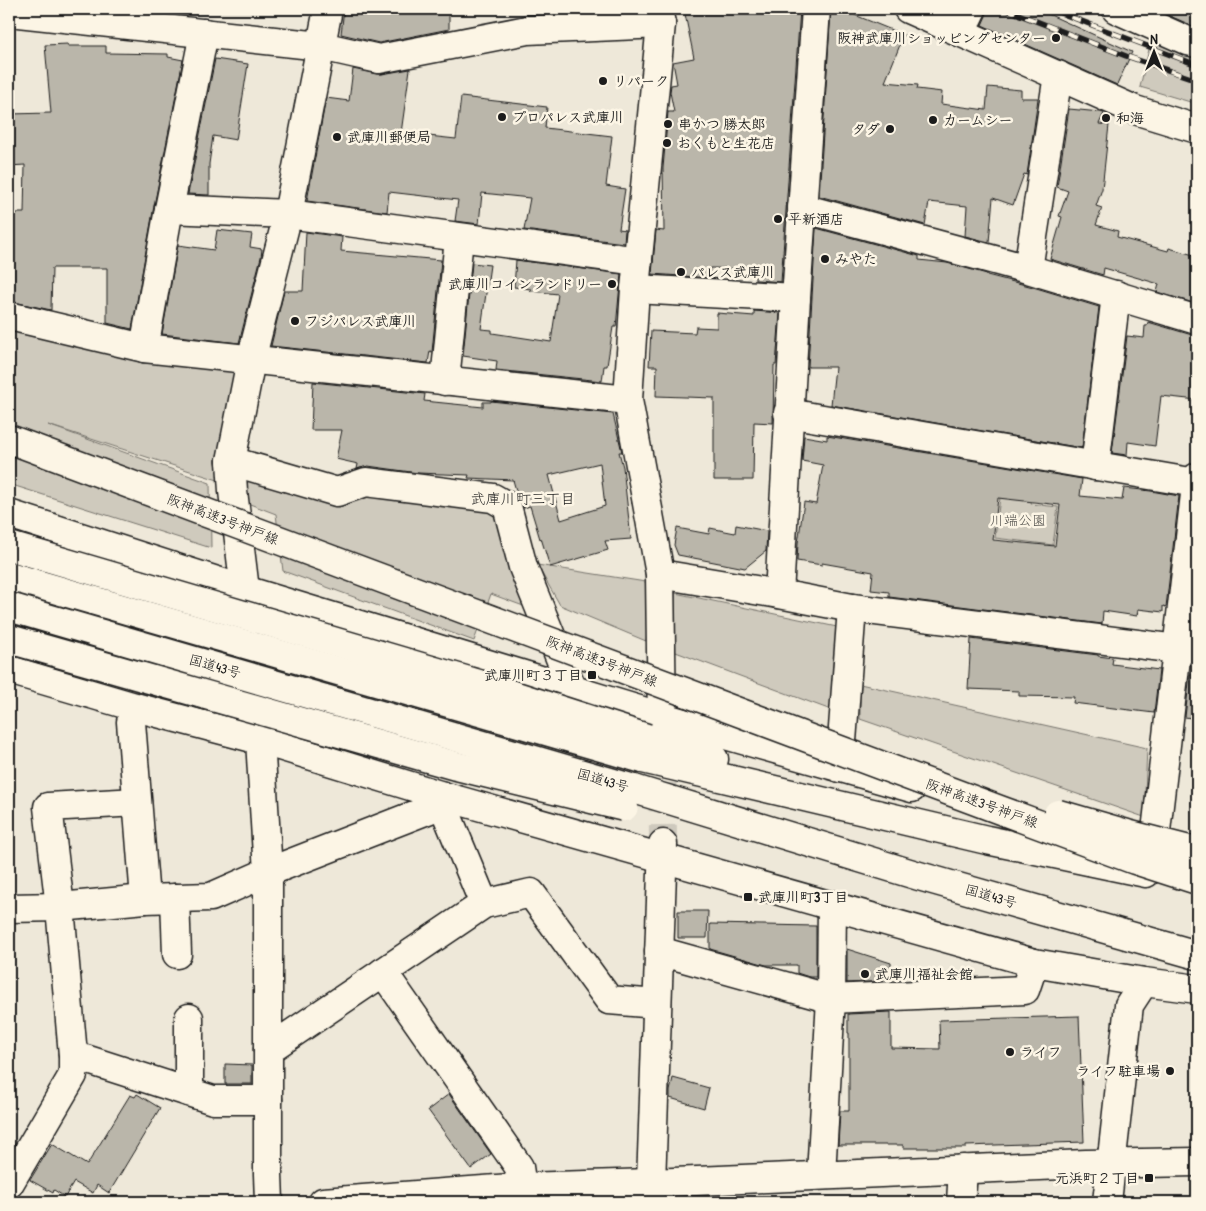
<svg xmlns="http://www.w3.org/2000/svg" width="1206" height="1211" font-family="'Patrick Hand','Klee One',sans-serif">
<style>
.green{fill:#cfcabd;stroke:#76736c}
.building{fill:#bab6aa;stroke:#1c1c1c;fill-rule:evenodd}
.lines{fill:none;stroke-linecap:round;stroke-linejoin:round}
.minor-tunnel{stroke:#cec9bd;stroke-width:28;stroke-dasharray:28 14;stroke-linecap:butt}
.minor-casing{stroke:#1c1c1c;stroke-width:31}
.highway-casing{stroke:#1c1c1c;stroke-width:31}
.minor{stroke:#fcf5e5;stroke-width:28}
.highway{stroke:#fcf5e5;stroke-width:28}
.rail-casing{stroke:#1c1c1c;stroke-width:5.5}
.rail{stroke:#fcf5e5;stroke-width:4;stroke-dasharray:11;stroke-linecap:butt}
.highway-bridge-casing{stroke:#1c1c1c;stroke-width:31;stroke-linecap:butt}
.highway-bridge{stroke:#fcf5e5;stroke-width:28}
.poi-dot{fill:#1c1c1c;stroke:#fcf5e5;stroke-width:2}
.labels{text-anchor:middle;stroke-width:5;stroke-linejoin:round;paint-order:stroke}
.poi-label{font-size:14px;font-weight:bold;fill:#1c1c1c;stroke:#fcf5e5;text-anchor:start}
.street-label{font-size:14px;fill:#1c1c1c;stroke:#fcf5e5}
.park-label{font-size:14px;fill:#52504c;stroke:#fcf5e5}
.neighbourhood-label{font-size:15px;fill:#1c1c1c;stroke:#fcf5e5}
</style>
<rect width="100%" height="100%" fill="#eee8d9"/>
<filter id="ink" filterUnits="userSpaceOnUse"><feTurbulence type="fractalNoise" baseFrequency=".02" numOctaves="2"/><feDisplacementMap in="SourceGraphic" scale="10" xChannelSelector="R" yChannelSelector="G"/><feConvolveMatrix kernelMatrix="1 2 1 2 8 2 1 2 1" color-interpolation-filters="sRGB"/></filter>
<g filter="url(#ink)">
<g class="green">
<polygon points="1151,41 1197,55 1197,104 1140,87"/>
<polygon points="9,324 238,365 224,482 48,425 210,483 211,548 9,484"/>
<polygon points="1004,465 1036,468 1031,504 1058,507 1053,545 995,538"/>
<polygon points="244,476 364,490 502,512 526,607 491,594 474,641 283,571 276,514 242,501"/>
<polygon points="537,565 652,583 646,641 560,605"/>
<polygon points="675,593 837,627 831,710 673,651"/>
<polygon points="860,684 1147,748 1144,817 860,719"/>
</g>
<g class="building">
<polygon points="344,9 449,9 449,29 379,43 341,34"/>
<polygon points="684,9 800,9 781,282 755,280 755,269 710,268 710,278 652,274 656,230 664,231 663,168 668,112 674,112 670,92 671,85 677,84 673,62 694,58"/>
<polygon points="831,9 840,9 904,35 885,82 918,85 917,89 942,92 941,104 986,110 988,87 1021,90 1021,98 1038,98 1037,106 1027,175 1024,174 1013,205 993,198 989,242 965,236 967,206 929,202 925,225 819,196"/>
<polygon points="987,9 1037,9 1132,52 1117,85 982,25 986,16"/>
<polygon points="1154,9 1197,9 1197,27 1193,26"/>
<polygon points="68,44 68,46 106,46 106,53 168,54 168,57 183,60 154,206 132,329 107,323 107,268 52,268 51,310 9,301 9,213 24,213 25,165 9,166 9,114 51,113 45,45"/>
<polygon points="215,59 248,64 236,140 213,136 209,164 209,195 188,194"/>
<polygon points="353,69 376,74 382,74 410,69 401,133 456,139 461,97 547,107 545,128 612,136 606,186 625,189 619,229 625,230 624,243 524,230 530,198 482,193 479,224 455,221 458,200 389,192 387,212 307,201 326,98 349,101"/>
<polygon points="1069,109 1100,112 1104,113 1099,124 1109,125 1102,189 1096,206 1102,208 1096,225 1118,231 1117,237 1168,251 1169,248 1197,256 1197,304 1157,292 1159,284 1104,268 1103,275 1050,259 1062,217 1059,216 1068,191 1057,187"/>
<polygon points="816,228 919,256 919,260 947,263 987,274 987,275 1033,287 1099,307 1082,448 831,405 835,367 808,367"/>
<polygon points="217,230 252,234 250,247 262,249 261,257 239,343 162,334 178,245 214,250"/>
<polygon points="306,232 342,237 341,251 441,260 432,352 430,351 428,363 271,346 284,291 303,291"/>
<polygon points="516,260 621,274 616,327 613,327 607,366 604,366 602,381 496,370 497,361 463,356 472,263 490,265 481,329 492,330 492,333 551,342 558,294 530,291 531,289 514,287"/>
<polygon points="754,311 780,313 776,365 774,365 773,423 754,422 753,480 714,480 714,398 656,396 657,366 649,366 651,331 695,333 696,327 717,328 717,313 754,316"/>
<polygon points="1148,322 1192,335 1197,335 1197,400 1161,396 1155,446 1128,442 1127,455 1112,453 1127,336 1144,338 1145,326 1147,326"/>
<path d="M313,382L425,394L424,401L483,407V402H491V401L613,414L622,452H619L623,467L631,539L605,541L608,550L550,567L541,538L540,539L530,506L524,508L520,497L517,494L513,480L468,478L469,475L418,473L368,466L357,469L358,464L336,459L342,430H311ZM600,463L605,506L561,520L549,475Z"/>
<path d="M804,436L827,440V436L1082,479L1080,496L1122,500L1124,488L1151,491L1179,496L1166,607L1163,606V612L1138,609L1137,616L1103,611L1102,624L889,597V592L871,590L873,572L822,563V565L797,561L798,543L804,502L816,504L823,465L802,461ZM998,498L1060,505L1055,546L993,540Z"/>
<polygon points="736,525 767,531 766,551 745,568 678,555 674,545 677,528 709,534 710,528 735,533"/>
<polygon points="971,639 1098,655 1098,656 1113,658 1112,664 1159,670 1154,713 1073,703 1074,697 1019,696 1019,691 968,689"/>
<polygon points="1190,674 1197,675 1197,719 1185,717"/>
<polygon points="678,911 708,911 707,938 678,938"/>
<polygon points="710,924 816,926 816,977 809,977 797,973 797,965 766,965 710,949"/>
<polygon points="847,949 891,963 891,981 847,983"/>
<polygon points="891,1012 891,1048 940,1049 939,1020 1079,1016 1084,1142 966,1146 966,1148 903,1148 903,1145 838,1145 840,1111 849,1111 849,1033 848,1033 848,1014"/>
<polygon points="225,1064 252,1065 252,1084 225,1084"/>
<polygon points="673,1078 709,1088 704,1108 670,1098 670,1091"/>
<polygon points="137,1094 160,1108 109,1193 97,1185 93,1193 74,1182 65,1197 54,1190 53,1193 30,1180 52,1144 87,1165 130,1095 135,1097"/>
<polygon points="449,1094 491,1154 471,1169 428,1110"/>
</g>
<g class="lines">
<polyline class="minor-tunnel" points="662,741 663,844"/>
<g class="minor-casing">
<g id="minor">
<polyline points="658,9 661,24 635,289 628,400 660,574 662,725"/>
<polyline points="908,9 1135,110 1197,129"/>
<polyline points="1116,9 1188,41 1197,43"/>
<polyline points="9,12 321,46 379,59 527,30 661,24"/>
<polyline points="961,32 972,9"/>
<polyline points="802,208 1028,269 1197,320"/>
<polyline points="169,209 288,214 638,261"/>
<polyline points="1028,269 1058,75"/>
<polyline points="635,289 796,298"/>
<polyline points="9,316 144,348 628,400"/>
<polyline points="144,348 169,209 204,33"/>
<polyline points="445,381 459,238"/>
<polyline points="788,413 1196,483"/>
<polyline points="231,461 337,492 366,482 493,498 507,506 523,567 573,690"/>
<polyline points="1095,466 1116,295"/>
<polyline points="660,574 779,594 852,608 1177,649 1197,648"/>
<polyline points="779,594 796,298 816,9"/>
<polyline points="135,707 131,722 145,899"/>
<polyline points="840,768 852,608"/>
<polyline points="443,796 445,810 484,904"/>
<polyline points="1153,857 1197,477"/>
<polyline points="175,898 177,954"/>
<polyline points="9,908 60,907 145,899 211,897 268,872 430,809 443,796"/>
<polyline points="659,951 831,999 1025,990 1034,963"/>
<polyline points="383,972 519,1167 522,1187"/>
<polyline points="189,1018 189,1092"/>
<polyline points="268,1050 484,904 531,893 609,1000 657,1004"/>
<polyline points="73,1055 213,1100 268,1100"/>
<polyline points="821,1175 831,999 832,905"/>
<polyline points="9,1184 73,1075 73,1055 60,907 48,807 137,802"/>
<polyline points="648,1200 651,1183 663,844"/>
<polyline points="269,1202 268,1174 268,872 260,740 245,590 233,491 231,461 251,360 288,214 328,9"/>
<polyline points="323,1202 522,1187 651,1183 1086,1164 1197,1162"/>
<polyline points="961,1202 963,1169"/>
<polyline points="1107,1202 1129,1005 1144,982"/>
</g>
</g>
<g class="highway-casing">
<g id="highway">
<polyline points="9,514 245,590 662,717 912,788"/>
<polyline points="9,670 135,707 260,740 443,796 1034,963 1144,982 1197,989"/>
<polyline points="647,738 714,759"/>
<polyline points="643,759 987,840 1146,873"/>
<polyline points="634,789 919,876 1197,955"/>
</g>
</g>
<use href="#minor" class="minor"/>
<use href="#highway" class="highway"/>
<g class="rail-casing">
<g id="rail">
<polyline points="1005,9 1126,56 1197,80"/>
<polyline points="1050,9 1197,65"/>
</g>
</g>
<use href="#rail" class="rail"/>
<g class="highway-bridge-casing">
<g id="highway-bridge">
<polyline points="9,439 1000,810 1135,860 1197,880"/>
<polyline points="9,546 479,684 647,738"/>
<polyline points="9,576 643,759"/>
<polyline points="9,607 634,789"/>
<polyline points="9,639 456,766 624,807"/>
<polyline points="1058,814 1127,834 1197,852"/>
</g>
</g>
<use href="#highway-bridge" class="highway-bridge"/>
</g>
</g>
<g class="poi-dot">
<circle cx="1056" cy="38" r="5"/>
<circle cx="603" cy="81" r="5"/>
<circle cx="502" cy="117" r="5"/>
<circle cx="1106" cy="118" r="5"/>
<circle cx="933" cy="120" r="5"/>
<circle cx="668" cy="124" r="5"/>
<circle cx="890" cy="129" r="5"/>
<circle cx="337" cy="137" r="5"/>
<circle cx="667" cy="143" r="5"/>
<circle cx="778" cy="219" r="5"/>
<circle cx="825" cy="259" r="5"/>
<circle cx="681" cy="272" r="5"/>
<circle cx="612" cy="284" r="5"/>
<circle cx="295" cy="321" r="5"/>
<rect x="587" y="670" width="10" height="10" rx="2.5"/>
<rect x="743" y="892" width="10" height="10" rx="2.5"/>
<circle cx="865" cy="974" r="5"/>
<circle cx="1010" cy="1052" r="5"/>
<circle cx="1170" cy="1071" r="5"/>
<rect x="1144" y="1173" width="10" height="10" rx="2.5"/>
</g>
<g class="labels">
<g class="poi-label">
<text x="1046" y="43" text-anchor="end">阪神武庫川ショッピングセンター</text>
<text x="613" y="86">リパーク</text>
<text x="512" y="122">プロパレス武庫川</text>
<text x="1116" y="123">和海</text>
<text x="943" y="125">カームシー</text>
<text x="678" y="129">串かつ 勝太郎</text>
<text x="880" y="134" text-anchor="end">タダ</text>
<text x="347" y="142">武庫川郵便局</text>
<text x="677" y="148">おくもと生花店</text>
<text x="788" y="224">平新酒店</text>
<text x="835" y="264">みやた</text>
<text x="691" y="277">パレス武庫川</text>
<text x="602" y="289" text-anchor="end">武庫川コインランドリー</text>
<text x="305" y="326">フジパレス武庫川</text>
<text x="582" y="680" text-anchor="end">武庫川町３丁目</text>
<text x="758" y="902">武庫川町3丁目</text>
<text x="875" y="979">武庫川福祉会館</text>
<text x="1020" y="1057">ライフ</text>
<text x="1160" y="1076" text-anchor="end">ライフ駐車場</text>
<text x="1139" y="1183" text-anchor="end">元浜町２丁目</text>
</g>
<g class="street-label">
<text transform="translate(223 519) rotate(21)" y="5">阪神高速3号神戸線</text>
<text transform="translate(602 661) rotate(21)" y="5">阪神高速3号神戸線</text>
<text transform="translate(215 666) rotate(16)" y="5">国道43号</text>
<text transform="translate(603 780) rotate(16)" y="5">国道43号</text>
<text transform="translate(982 803) rotate(20)" y="5">阪神高速3号神戸線</text>
<text transform="translate(991 896) rotate(16)" y="5">国道43号</text>
</g>
<g class="park-label">
<text x="1018" y="525">川端公園</text>
</g>
<g class="neighbourhood-label">
<text x="523" y="504">武庫川町三丁目</text>
</g>
</g>
<rect width="1206" height="1211" fill="none" stroke="#fcf5e5" stroke-width="30"/>
<rect x="15" y="15" width="1176" height="1181" fill="none" stroke="#1c1c1c" stroke-width="2" filter="url(#ink)"/>
<g transform="translate(1154 52)" stroke="#fcf5e5" stroke-width="4" paint-order="stroke">
<path d="M0-4L9 19L0 12L-9 19Z" fill="#1c1c1c"/>
<text y="-8" font-size="14" font-weight="bold" text-anchor="middle" fill="#1c1c1c">N</text>
</g>
</svg>
